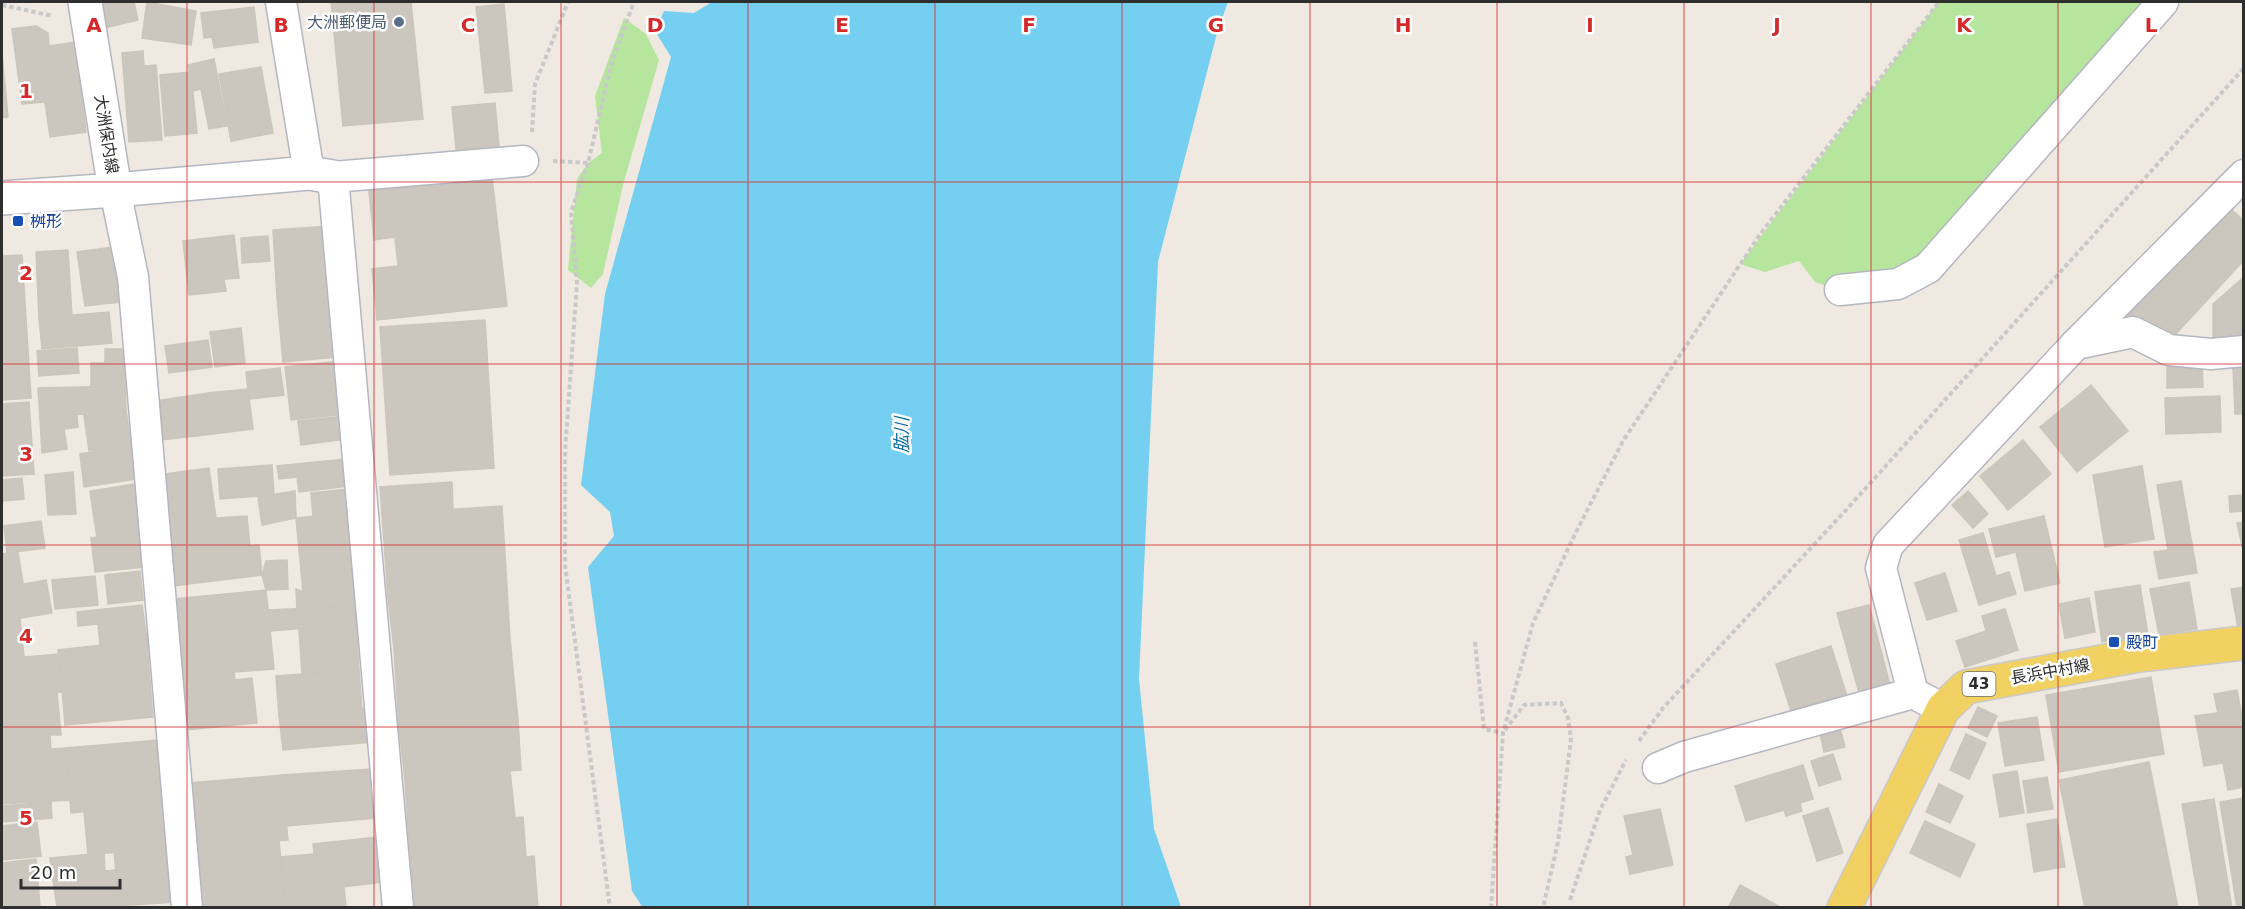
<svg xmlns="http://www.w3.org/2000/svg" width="2245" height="909" font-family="'DejaVu Sans','Noto Sans JP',sans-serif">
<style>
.green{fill:#b6e59e}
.water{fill:#75cff0}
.building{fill:#cbc7bf;stroke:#cbc5ba;stroke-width:1.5}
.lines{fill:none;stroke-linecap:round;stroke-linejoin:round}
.minor-casing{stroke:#b4b7c1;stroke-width:33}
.tertiary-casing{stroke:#b4b7c1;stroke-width:36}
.secondary-casing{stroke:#b4b7c1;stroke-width:36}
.primary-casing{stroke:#c9c9c9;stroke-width:36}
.path{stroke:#c9c9c9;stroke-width:4;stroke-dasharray:4.5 3;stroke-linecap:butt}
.minor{stroke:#fff;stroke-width:30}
.tertiary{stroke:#fff;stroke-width:33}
.secondary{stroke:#fff;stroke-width:33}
.primary{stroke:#f2d163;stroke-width:33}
.grid{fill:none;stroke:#d62828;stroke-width:1.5;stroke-opacity:0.55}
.service-dot{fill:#5c6f8a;stroke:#fff;stroke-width:2}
.transit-dot{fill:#1a4fb4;stroke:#fff;stroke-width:2}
.labels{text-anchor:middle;stroke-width:5;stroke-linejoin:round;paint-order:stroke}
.shield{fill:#fff;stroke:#6d6d6d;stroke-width:1.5}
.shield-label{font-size:15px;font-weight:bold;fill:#2e2e2e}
.service-label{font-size:16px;fill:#4e5e75;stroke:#fff;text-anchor:end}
.street-label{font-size:16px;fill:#2e2e2e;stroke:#fff}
.transit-label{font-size:16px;fill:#164399;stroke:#fff;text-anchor:start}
.water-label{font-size:18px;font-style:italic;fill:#0d6fa3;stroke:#fff}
.grid-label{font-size:20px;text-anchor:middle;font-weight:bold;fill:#d62828;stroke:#fff;stroke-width:5;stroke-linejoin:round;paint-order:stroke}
</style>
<rect width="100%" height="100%" fill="#efe9e1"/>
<g class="green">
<polygon points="1939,2 2163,2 1932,264 1840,290 1815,282 1799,261 1765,272 1740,264"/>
<polygon points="624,18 646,34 659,60 623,185 603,274 591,288 568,270 577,179 588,163 602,153 595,96"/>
</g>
<polygon class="water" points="712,2 1228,2 1217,33 1158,262 1139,679 1154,829 1181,907 643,908 632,891 588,567 614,536 610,512 581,485 605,294 671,57 655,31 664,11 694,13"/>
<g class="building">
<polygon points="98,2 134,2 138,20 104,28"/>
<polygon points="147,2 196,11 191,45 142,38"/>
<polygon points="331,2 411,2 423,119 343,126"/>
<polygon points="504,4 512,91 485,93 476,7"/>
<polygon points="254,7 258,42 214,48 212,37 204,38 201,13"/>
<polygon points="36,26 48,33 49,46 75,42 86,132 50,137 45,102 22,104 12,29"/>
<polygon points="143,51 144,66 156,65 162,140 129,142 122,53"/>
<polygon points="2,54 8,117 2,118"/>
<polygon points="214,59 227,126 209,129 201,89 193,91 188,65"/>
<polygon points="261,67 273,133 231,141 219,74"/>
<polygon points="191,72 197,133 165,136 160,75"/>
<polygon points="495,103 500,156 457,160 452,107"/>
<polygon points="492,177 507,306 377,320 372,269 398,266 395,237 374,240 369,191"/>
<polygon points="2228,206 2244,221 2244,260 2176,334 2126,316"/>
<polygon points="330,226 333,294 277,297 273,230"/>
<polygon points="234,235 239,278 224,279 226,291 189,295 183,241"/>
<polygon points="268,236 270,261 242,263 241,238"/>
<polygon points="113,247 120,302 85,306 77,252"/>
<polygon points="68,250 72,317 39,318 36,252"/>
<polygon points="22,255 31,398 2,400 2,256"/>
<polygon points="2244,277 2244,340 2213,340 2213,304"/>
<polygon points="333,294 338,357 283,362 277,297"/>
<polygon points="109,312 112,343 42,349 39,318"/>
<polygon points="485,320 494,468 390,475 380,327"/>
<polygon points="241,328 245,363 215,367 210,332"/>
<polygon points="208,340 212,367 169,373 165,346"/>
<polygon points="77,348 79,373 39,376 37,351"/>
<polygon points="105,349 125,349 125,386 91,387 91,363 105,363"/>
<polygon points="339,361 345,414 291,420 285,367"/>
<polygon points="2202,361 2203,387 2167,388 2167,362"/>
<polygon points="2233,366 2244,366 2244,414 2235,414"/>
<polygon points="280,368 284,395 249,399 246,372"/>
<polygon points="2091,385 2128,431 2077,472 2040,427"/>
<polygon points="125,386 126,410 40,418 38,388"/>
<polygon points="248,389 253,429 213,434 208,393"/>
<polygon points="208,393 213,434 161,440 156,401"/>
<polygon points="2220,396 2221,432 2166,434 2165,398"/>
<polygon points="29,402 34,474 2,476 2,404"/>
<polygon points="126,410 131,446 89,451 84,415"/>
<polygon points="77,415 78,427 64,429 67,449 42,453 40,418"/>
<polygon points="343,416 346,439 301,445 298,421"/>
<polygon points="2023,440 2051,474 2008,510 1980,476"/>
<polygon points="131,446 136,479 84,487 80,454"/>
<polygon points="346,459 349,486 299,492 297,477 279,479 277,466"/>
<polygon points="272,465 274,495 220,499 218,469"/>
<polygon points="2142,466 2154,539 2105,547 2093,475"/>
<polygon points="209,468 216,518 169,521 165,474"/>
<polygon points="73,472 76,514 48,515 45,475"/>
<polygon points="22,478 24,499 2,501 2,480"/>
<polygon points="2181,481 2197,573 2159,579 2154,552 2168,550 2157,485"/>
<polygon points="452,482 453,509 382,514 380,487"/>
<polygon points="134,484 140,533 97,538 90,491"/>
<polygon points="348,489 350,513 313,517 311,493"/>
<polygon points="295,491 296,518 262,525 258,497"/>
<polygon points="1968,491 1988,514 1973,528 1952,505"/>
<polygon points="2244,495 2244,511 2230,512 2229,496"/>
<polygon points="502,506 507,588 388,597 382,514"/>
<polygon points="350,513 357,587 303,592 296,518"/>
<polygon points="247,516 250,548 172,554 169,521"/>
<polygon points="2044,516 2060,583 2025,591 2016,552 1996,557 1989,529"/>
<polygon points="41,521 45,548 7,553 4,526"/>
<polygon points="2244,522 2244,555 2237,523"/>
<polygon points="140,533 144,567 95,572 91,538"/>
<polygon points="1983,533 1996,576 2009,572 2016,594 1979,605 1959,540"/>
<polygon points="259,545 262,575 173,586 172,554"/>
<polygon points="18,552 23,584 2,588 2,554"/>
<polygon points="287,560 288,589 266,590 262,575 266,561"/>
<polygon points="140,571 143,600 108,604 105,575"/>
<polygon points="1945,573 1957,611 1927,620 1915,583"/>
<polygon points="95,576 98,605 55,609 52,580"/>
<polygon points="46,580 52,613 2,621 2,588"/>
<polygon points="2189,582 2197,629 2159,635 2150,589"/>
<polygon points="2140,585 2148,635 2102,642 2095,592"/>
<polygon points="357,587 357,606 297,610 296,589 303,592"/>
<polygon points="2244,587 2244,627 2238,628 2231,589"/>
<polygon points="507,588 510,639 394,649 388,597"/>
<polygon points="266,590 274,669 234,672 235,680 252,678 257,723 186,730 174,599"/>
<polygon points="2089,598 2095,632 2065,638 2059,604"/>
<polygon points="142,605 147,640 100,645 98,624 78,626 77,612"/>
<polygon points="1869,605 1890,685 1859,693 1837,613"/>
<polygon points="357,606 356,624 270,631 268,610"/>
<polygon points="2005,609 2018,650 1965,667 1956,641 1986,631 1982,616"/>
<polygon points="20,619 24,657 2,659 2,621"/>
<polygon points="356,624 359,670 302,674 299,629"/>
<polygon points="510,639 518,720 399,728 394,649"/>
<polygon points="147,640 149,669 61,677 58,650"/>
<polygon points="1831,646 1848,699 1793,717 1776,664"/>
<polygon points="59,654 62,692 2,697 2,659"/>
<polygon points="149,669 153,717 65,725 61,677"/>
<polygon points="359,670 362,710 279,716 276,676"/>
<polygon points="2151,677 2164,754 2059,772 2046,695"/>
<polygon points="2237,690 2244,727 2244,787 2228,790 2223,763 2204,766 2195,716 2218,713 2214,694"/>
<polygon points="57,692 61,735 50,735 51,750 2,752 2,697"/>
<polygon points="1978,707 1997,716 1987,737 1968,728"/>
<polygon points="368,708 372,742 283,750 279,716"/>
<polygon points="2037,717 2044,760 2005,766 1998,723"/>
<polygon points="518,720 521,770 405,780 399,728"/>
<polygon points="1840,728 1845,747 1824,752 1820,733"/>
<polygon points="1966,734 1986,743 1969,779 1950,770"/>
<polygon points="159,740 166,804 71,813 66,748"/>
<polygon points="66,748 70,800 2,804 2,752"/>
<polygon points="1833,754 1841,779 1819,786 1811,761"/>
<polygon points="2149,762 2178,908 2085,908 2059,780"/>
<polygon points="1803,765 1813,799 1800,803 1802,811 1786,816 1784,810 1746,821 1735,786"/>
<polygon points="372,769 376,818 286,826 282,775"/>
<polygon points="510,770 515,818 408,827 405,780"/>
<polygon points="2017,771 2024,813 2000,817 1993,775"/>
<polygon points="282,775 288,840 194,847 189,783"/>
<polygon points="2047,777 2053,809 2028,813 2023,781"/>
<polygon points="1939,784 1963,796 1950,823 1926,812"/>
<polygon points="2244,798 2244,908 2237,908 2220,802"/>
<polygon points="2214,799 2232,908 2200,908 2182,804"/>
<polygon points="51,802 52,818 2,822 2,806"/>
<polygon points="166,804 170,847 88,855 84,811"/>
<polygon points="1828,808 1843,853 1817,861 1803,816"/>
<polygon points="1660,809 1673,865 1630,874 1626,857 1633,855 1624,816"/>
<polygon points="523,817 526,857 534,856 538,908 415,908 408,827"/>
<polygon points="2057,819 2065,867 2034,872 2027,824"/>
<polygon points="1925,821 1975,844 1960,877 1910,853"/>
<polygon points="37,822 41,856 2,860 2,826"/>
<polygon points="378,837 383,882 318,890 313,844"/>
<polygon points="279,840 282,875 196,882 194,847"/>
<polygon points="170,847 174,902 119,906 114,851"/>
<polygon points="104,853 105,871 116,870 119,906 57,908 50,858"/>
<polygon points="314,854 321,895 286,900 281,857"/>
<polygon points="36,859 40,906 2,908 2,863"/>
<polygon points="282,875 287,908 198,908 196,882"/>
<polygon points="1740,885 1782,908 1728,908"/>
<polygon points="344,887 346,908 321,908 318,890"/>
<polygon points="321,895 321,908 287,908 286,900"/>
</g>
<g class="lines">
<g class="minor-casing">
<g id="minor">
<polyline points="281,2 309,173"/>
<polyline points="115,190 133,277 187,908"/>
<polyline points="1840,290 1898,284 1928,268 2163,2"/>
<polyline points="2076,344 2244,175"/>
<polyline points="1943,709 1913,693 1881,568 1888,545 2076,344 2133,332 2169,350 2211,354 2244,351"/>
<polyline points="1658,768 1684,757 1913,693"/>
<polyline points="398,908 333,177 523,161"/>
</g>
</g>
<g class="tertiary-casing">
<polyline id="tertiary" points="115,190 309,173 333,177"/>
</g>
<g class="secondary-casing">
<polyline id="secondary" points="2,198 115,190 85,2"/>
</g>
<g class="primary-casing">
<polyline id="primary" points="1844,908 1943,709 1966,687 2139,655 2244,643"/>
</g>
<g class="path">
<polyline points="2,5 53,16"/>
<polyline points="532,132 535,84 568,2"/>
<polyline points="553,161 588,163 612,61 634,2"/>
<polyline points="588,163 571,212 577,283 565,452 565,565 610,908"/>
<polyline points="1475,642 1484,729 1503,733"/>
<polyline points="1505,730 1524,705 1561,703 1568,718 1571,739 1558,842 1543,908"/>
<polyline points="1639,741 1663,708 1846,510 2244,68"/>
<polyline points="1570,900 1600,810 1626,760"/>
<polyline points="1491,908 1503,733 1533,623 1577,530 1623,441 1761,233 1939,2"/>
</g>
<use href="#minor" class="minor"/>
<use href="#tertiary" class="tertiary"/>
<use href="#secondary" class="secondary"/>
<use href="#primary" class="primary"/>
</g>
<path class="grid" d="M187,2V908M374,2V908M561,2V908M748,2V908M935,2V908M1122,2V908M1310,2V908M1497,2V908M1684,2V908M1871,2V908M2058,2V908M2,182H2244M2,364H2244M2,545H2244M2,727H2244"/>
<circle class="service-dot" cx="399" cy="22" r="6"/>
<g class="transit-dot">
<rect x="12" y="215" width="12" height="12" rx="3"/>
<rect x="2108" y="636" width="12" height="12" rx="3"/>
</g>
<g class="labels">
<rect class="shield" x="1962.5" y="672" width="33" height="24" rx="4.5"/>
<g class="shield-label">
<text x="1979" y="689">43</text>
</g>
<g class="service-label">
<text x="387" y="28">大洲郵便局</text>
</g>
<g class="street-label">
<text transform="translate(107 134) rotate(81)" y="6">大洲保内線</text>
<text transform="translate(2050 671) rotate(-10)" y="6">長浜中村線</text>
</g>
<g class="transit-label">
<text x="30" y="227">桝形</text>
<text x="2126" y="648">殿町</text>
</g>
<g class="water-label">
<text transform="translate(902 435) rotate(-90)" y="6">肱川</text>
</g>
</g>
<g class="grid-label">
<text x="94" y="32">A</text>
<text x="281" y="32">B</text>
<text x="468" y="32">C</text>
<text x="655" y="32">D</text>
<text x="842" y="32">E</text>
<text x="1029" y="32">F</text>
<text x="1216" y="32">G</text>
<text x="1403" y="32">H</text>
<text x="1590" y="32">I</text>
<text x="1777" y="32">J</text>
<text x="1964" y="32">K</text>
<text x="2151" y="32">L</text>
<text x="26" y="98">1</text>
<text x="26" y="280">2</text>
<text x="26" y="461">3</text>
<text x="26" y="643">4</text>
<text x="26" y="825">5</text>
</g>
<rect width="2245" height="909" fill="none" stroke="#2e2e2e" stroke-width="6"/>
<path d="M21 879v9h99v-9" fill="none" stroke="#2e2e2e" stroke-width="3"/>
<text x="30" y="879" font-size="18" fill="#2e2e2e" stroke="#ffffff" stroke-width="4.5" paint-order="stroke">20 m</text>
</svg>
